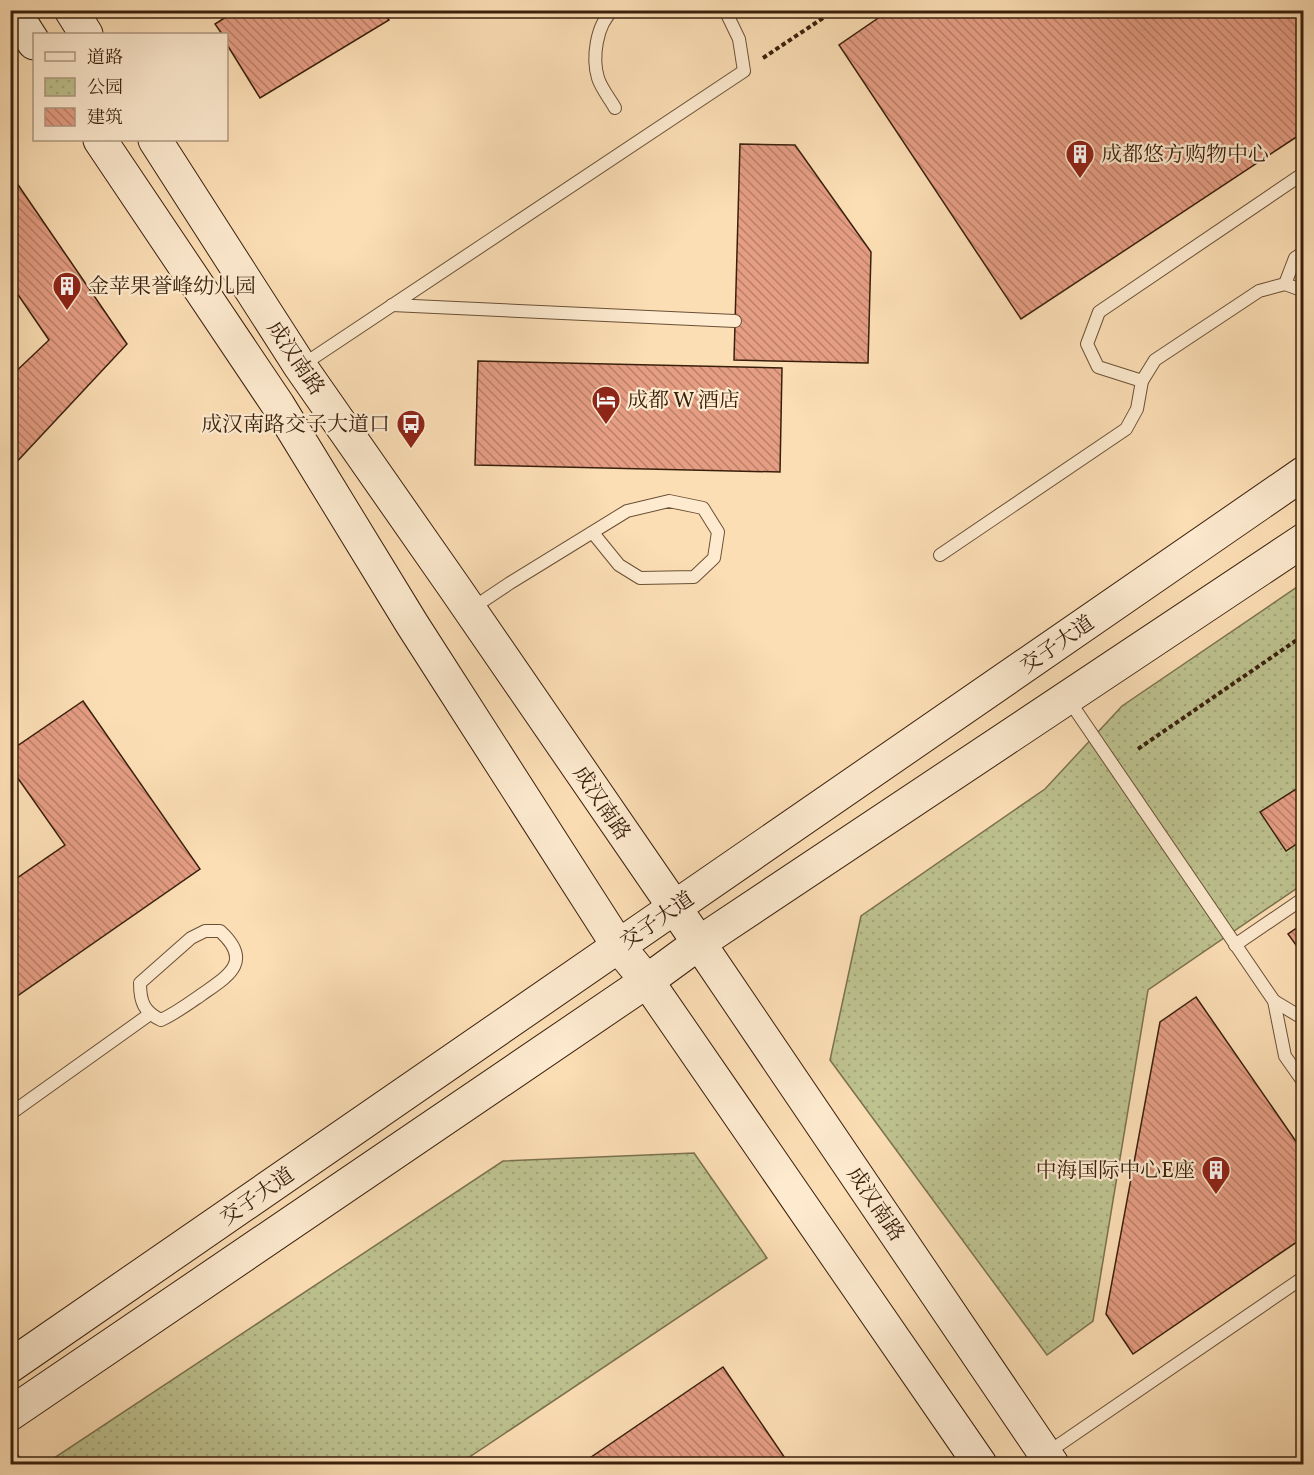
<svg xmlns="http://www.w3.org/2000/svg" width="1314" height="1475" font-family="Vollkorn,'Noto Serif SC',serif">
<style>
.park{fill:url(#park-dots);stroke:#7c714e;stroke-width:1.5}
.building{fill:url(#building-back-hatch);stroke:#3a200c;stroke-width:1.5}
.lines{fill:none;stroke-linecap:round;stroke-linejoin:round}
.service-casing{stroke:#6a5036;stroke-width:14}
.secondary-casing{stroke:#3a200c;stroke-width:35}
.path{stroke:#3a200c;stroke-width:4;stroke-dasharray:4.5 3;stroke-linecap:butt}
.service{stroke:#fdeacf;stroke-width:12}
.secondary{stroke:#fdeacf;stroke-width:33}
.labels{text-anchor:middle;stroke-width:4.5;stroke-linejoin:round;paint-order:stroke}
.poi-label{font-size:21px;fill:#3a200c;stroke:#fdeacf;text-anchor:start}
.street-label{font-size:21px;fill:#3a200c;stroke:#fdeacf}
</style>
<defs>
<pattern id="park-dots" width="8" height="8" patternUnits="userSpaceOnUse" patternTransform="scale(1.5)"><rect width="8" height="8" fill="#bdc28f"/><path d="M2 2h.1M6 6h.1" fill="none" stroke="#a3a67a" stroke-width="1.8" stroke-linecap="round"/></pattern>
<pattern id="building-back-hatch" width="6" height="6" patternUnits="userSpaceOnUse" patternTransform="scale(1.5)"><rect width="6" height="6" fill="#e59d84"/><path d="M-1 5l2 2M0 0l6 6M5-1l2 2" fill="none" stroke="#bb806a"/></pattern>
</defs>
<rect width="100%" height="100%" fill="#fcdeb5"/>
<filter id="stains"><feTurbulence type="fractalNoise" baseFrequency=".00333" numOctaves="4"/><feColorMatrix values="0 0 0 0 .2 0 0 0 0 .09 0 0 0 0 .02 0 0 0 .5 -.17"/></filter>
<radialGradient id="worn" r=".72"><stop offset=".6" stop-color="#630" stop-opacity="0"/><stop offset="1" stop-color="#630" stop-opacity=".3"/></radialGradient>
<g class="park">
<polygon points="1303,583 1303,884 1148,990 1093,1321 1047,1355 830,1060 861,916 1045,789 1122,706"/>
<polygon points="694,1153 767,1258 459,1464 45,1464 503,1161"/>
</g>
<g class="building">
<polygon points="237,10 383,10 389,20 260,98 226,43 226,34 222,34 215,24"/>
<polygon points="890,10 1304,10 1304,132 1021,319 839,45"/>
<polygon points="740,144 795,145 871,252 868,363 734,360"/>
<polygon points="12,176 127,344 10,469 10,377 49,340 10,283 10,177"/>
<polygon points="478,361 782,368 780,472 475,465"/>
<polygon points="83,701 200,869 10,1001 10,883 65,845 10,767 10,751"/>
<polygon points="1304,784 1304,839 1286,851 1260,812"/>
<polygon points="1304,923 1304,956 1288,934"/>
<polygon points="1196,997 1304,1153 1304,1237 1133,1354 1106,1314 1160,1022"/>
<polygon points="723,1367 789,1464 581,1464"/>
</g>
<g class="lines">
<g class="service-casing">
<g id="service">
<path d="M613,10C596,25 592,58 598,78C601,88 610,99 615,108"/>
<polyline points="1285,284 1295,258 1304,252"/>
<polyline points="392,305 735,321"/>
<polyline points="301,366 744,71 739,39 725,10"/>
<polyline points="1142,381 1098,367 1087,344 1099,312 1304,173"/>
<polyline points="940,555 1126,429 1137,409 1142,381 1155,360 1259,291 1285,284 1304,291"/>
<polyline points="471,609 510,583 627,511 669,501 703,508 718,532 714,558 694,577 640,578 619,565 593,533"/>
<polyline points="1068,699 1274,1001 1285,1056 1304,1083"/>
<path d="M205,931H220C254,962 228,976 201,995C188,1004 176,1013 161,1020C144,1012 140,1002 140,983L191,938Z"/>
<polyline points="1235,945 1304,898"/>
<polyline points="1274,1001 1304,1019"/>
<polyline points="10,1114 150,1014"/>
<polyline points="1047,1453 1304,1277"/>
<polyline points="10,1455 17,1464"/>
</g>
</g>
<g class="secondary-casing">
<g id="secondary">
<polyline points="13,10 34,43"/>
<polyline points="71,10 86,34"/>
<polyline points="100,140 278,405 412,624 619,947 647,981 980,1464"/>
<polyline points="155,140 300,366 457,591 699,943 1052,1464"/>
<polyline points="10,1366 1304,473"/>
<polyline points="10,1414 647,981 699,943 1304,540"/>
</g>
</g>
<g class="path">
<polyline points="763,58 835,10"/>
<polyline points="1138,749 1304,635"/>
</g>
<use href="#service" class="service"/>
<use href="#secondary" class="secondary"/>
</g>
<defs>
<g id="building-pin" transform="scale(1.5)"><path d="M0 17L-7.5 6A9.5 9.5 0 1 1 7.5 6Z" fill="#8f2418" stroke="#fdeacf"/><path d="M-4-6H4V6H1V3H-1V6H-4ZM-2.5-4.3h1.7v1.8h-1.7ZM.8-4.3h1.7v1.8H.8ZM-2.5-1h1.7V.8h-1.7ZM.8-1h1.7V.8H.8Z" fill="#fff"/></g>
<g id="hotel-pin" transform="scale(1.5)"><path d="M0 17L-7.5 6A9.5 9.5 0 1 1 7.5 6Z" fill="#8f2418" stroke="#fdeacf"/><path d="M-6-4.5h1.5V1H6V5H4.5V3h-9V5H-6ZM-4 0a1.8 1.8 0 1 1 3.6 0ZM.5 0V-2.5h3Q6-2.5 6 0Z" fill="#fff"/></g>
<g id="bus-pin" transform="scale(1.5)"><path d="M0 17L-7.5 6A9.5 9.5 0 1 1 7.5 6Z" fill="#8f2418" stroke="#fdeacf"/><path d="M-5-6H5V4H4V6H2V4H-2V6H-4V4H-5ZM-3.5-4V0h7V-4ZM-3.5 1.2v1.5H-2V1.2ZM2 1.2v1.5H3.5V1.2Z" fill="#fff"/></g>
</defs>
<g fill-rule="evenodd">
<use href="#building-pin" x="1080" y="154"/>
<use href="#building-pin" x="67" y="286"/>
<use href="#hotel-pin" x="606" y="400"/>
<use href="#bus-pin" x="411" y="424"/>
<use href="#building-pin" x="1216" y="1170"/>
</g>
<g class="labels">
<g class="poi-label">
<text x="1101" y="161">成都悠方购物中心</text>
<text x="88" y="293">金苹果誉峰幼儿园</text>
<text x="627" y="407">成都 W 酒店</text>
<text x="390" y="431" text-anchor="end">成汉南路交子大道口</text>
<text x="1195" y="1177" text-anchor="end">中海国际中心E座</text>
</g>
<g class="street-label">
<text transform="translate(296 358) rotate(56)" y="7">成汉南路</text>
<text transform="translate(1057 644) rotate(-35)" y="7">交子大道</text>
<text transform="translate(602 803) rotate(56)" y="7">成汉南路</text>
<text transform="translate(657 920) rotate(-35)" y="7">交子大道</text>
<text transform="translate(257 1196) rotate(-35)" y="7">交子大道</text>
<text transform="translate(876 1204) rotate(56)" y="7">成汉南路</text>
</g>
</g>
<rect width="1314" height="1475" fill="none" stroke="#fcdeb5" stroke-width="36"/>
<rect x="12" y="12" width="1290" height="1451" fill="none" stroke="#3a200c" stroke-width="3"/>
<rect x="18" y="18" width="1278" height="1439" fill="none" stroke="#3a200c" stroke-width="1.5"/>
<rect x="33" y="33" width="195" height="108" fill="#fdeacf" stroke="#af9981" stroke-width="1.5"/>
<rect x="45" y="52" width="30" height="9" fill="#fdeacf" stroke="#af9981" stroke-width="1.5"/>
<text x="87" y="63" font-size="18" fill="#3a200c">道路</text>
<rect x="45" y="78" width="30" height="18" fill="url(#park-dots)" stroke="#af9981" stroke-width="1.5"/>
<text x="87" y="93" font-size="18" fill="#3a200c">公园</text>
<rect x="45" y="108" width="30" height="18" fill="url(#building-back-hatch)" stroke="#af9981" stroke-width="1.5"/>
<text x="87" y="123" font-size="18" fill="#3a200c">建筑</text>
<rect width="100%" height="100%" filter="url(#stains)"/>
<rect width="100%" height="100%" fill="url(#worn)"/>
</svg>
